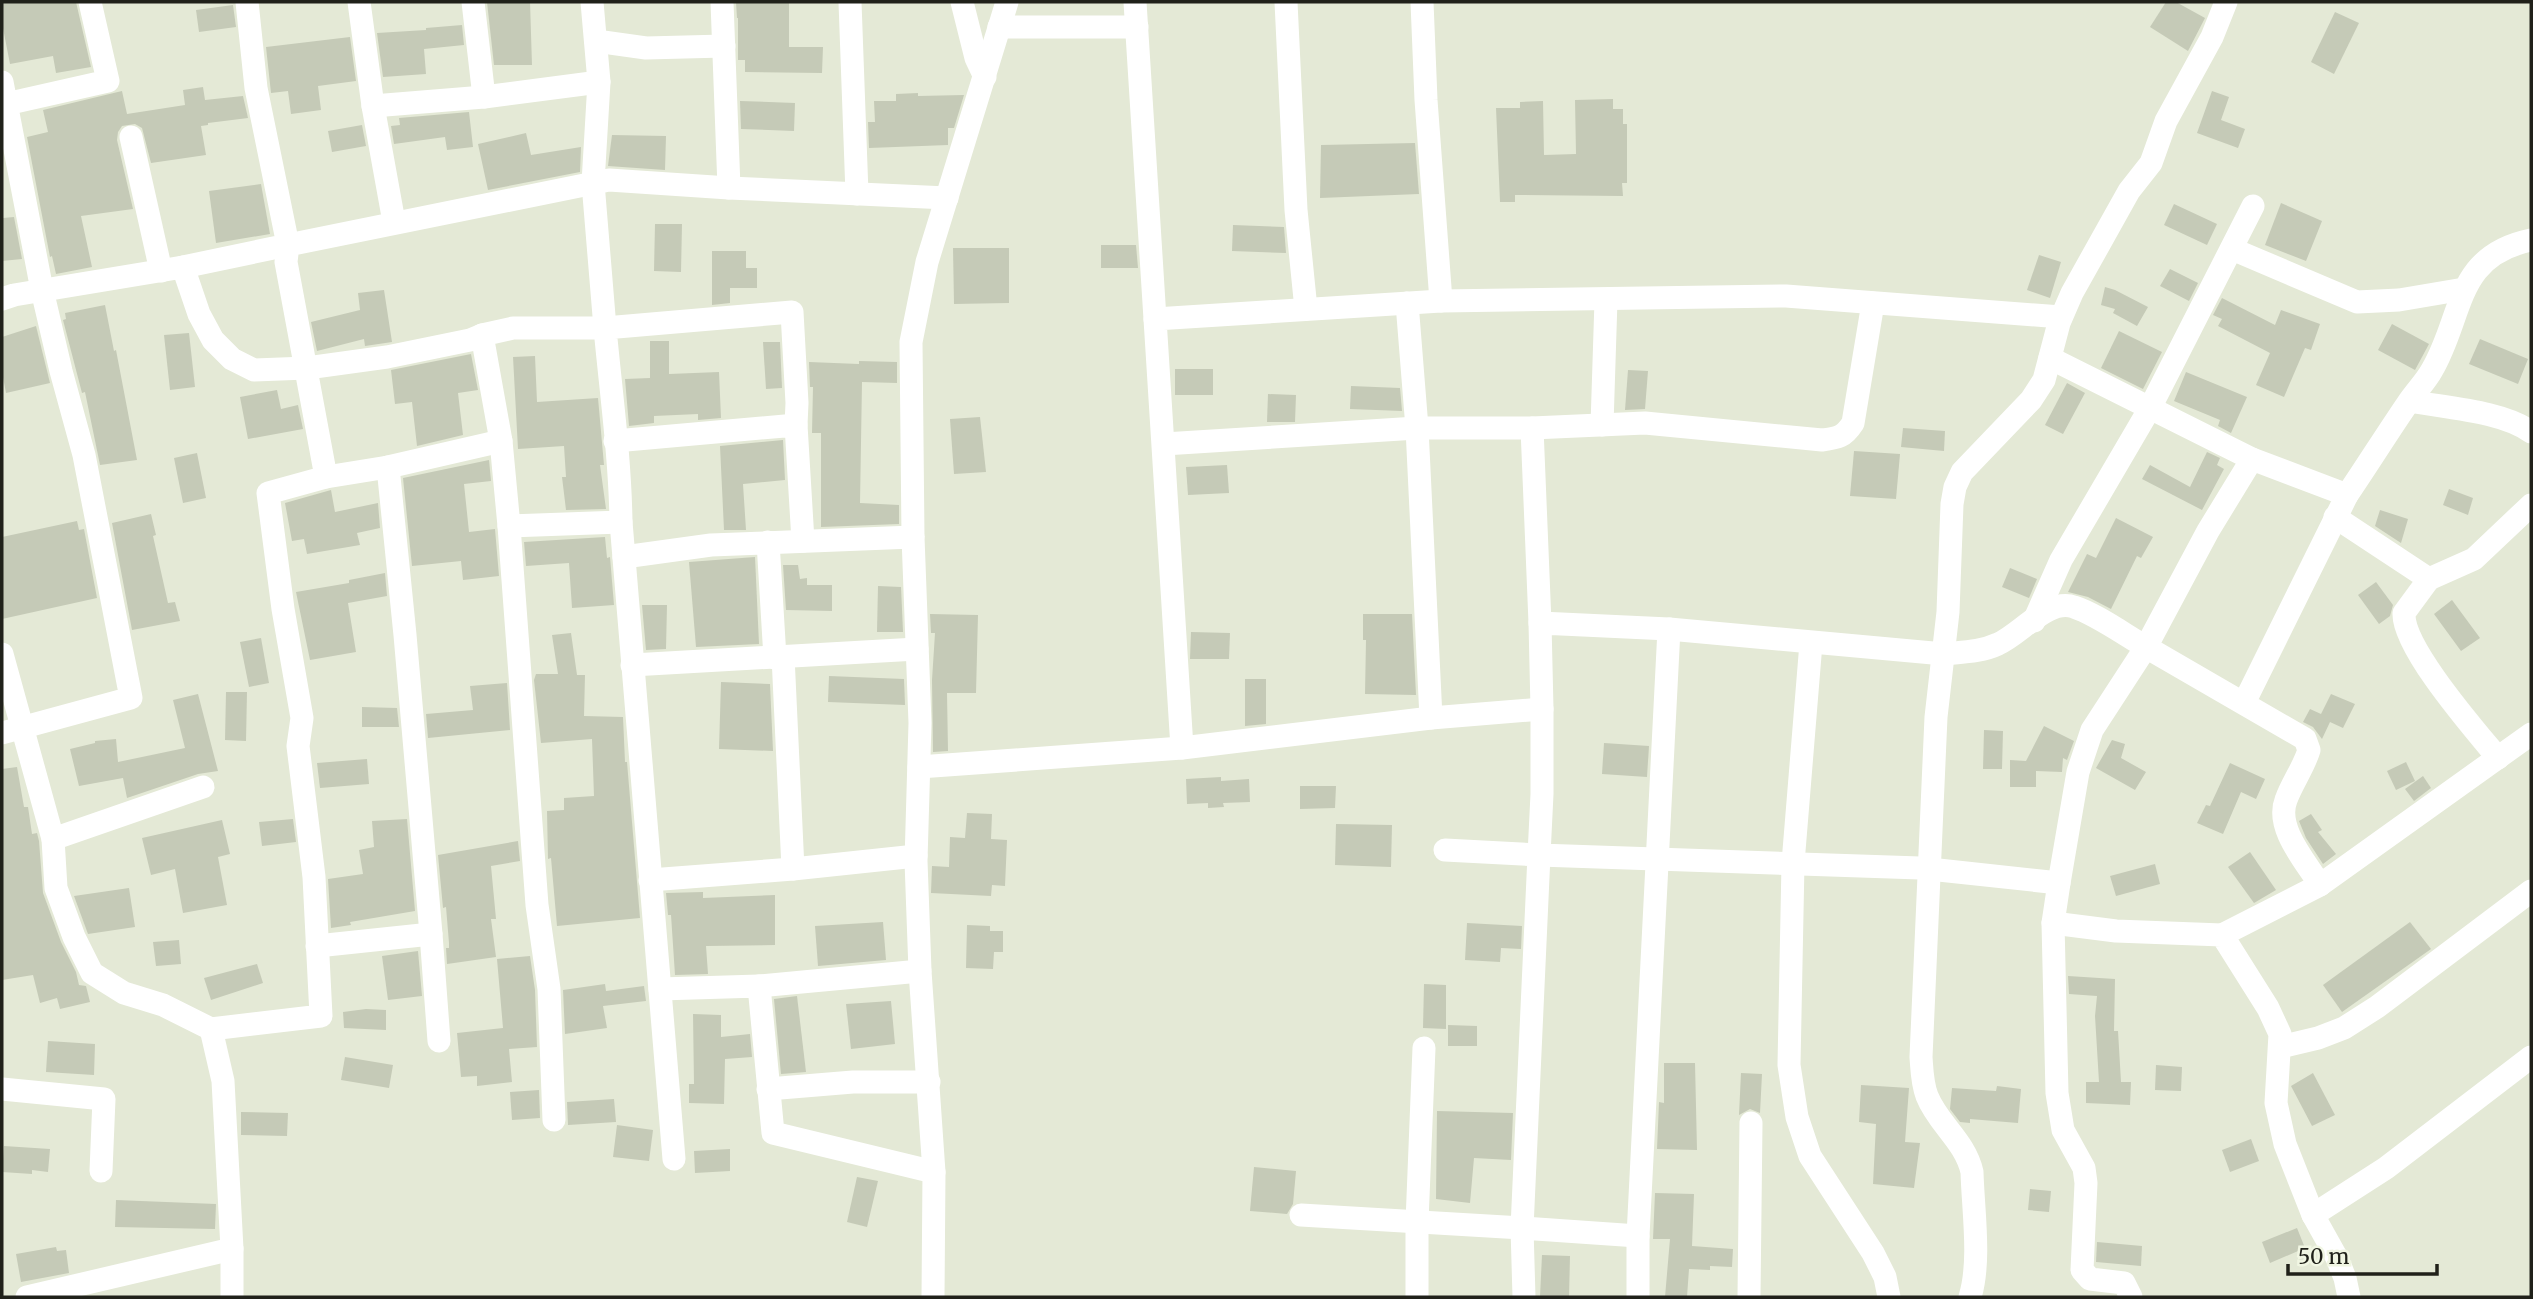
<svg xmlns="http://www.w3.org/2000/svg" width="2533" height="1299" font-family="Merriweather,serif">
<style>
.building{fill:#c5cab7}
.lines{fill:none;stroke-linecap:round;stroke-linejoin:round}
.minor{stroke:#fff;stroke-width:23}
</style>
<rect width="100%" height="100%" fill="#e4e9d6"/>
<g class="building">
<polygon points="2,2 76,2 91,67 56,73 53,56 10,64 2,23"/>
<polygon points="487,2 530,2 532,65 494,65"/>
<polygon points="736,2 789,2 789,47 823,47 822,73 745,72 745,60 738,60 738,18 737,18"/>
<polygon points="2166,2 2176,2 2205,18 2188,51 2150,27"/>
<polygon points="233,5 236,27 199,32 196,10"/>
<polygon points="2335,12 2359,23 2334,74 2311,62"/>
<polygon points="462,25 464,45 424,49 426,74 383,77 377,33 426,30 426,28"/>
<polygon points="350,37 356,81 318,86 321,110 291,114 288,91 271,93 266,47"/>
<polygon points="203,87 205,100 243,96 248,118 208,123 208,125 201,126 206,155 151,163 142,128 135,124 122,126 118,132 117,140 133,209 81,216 92,267 56,274 52,256 50,257 27,137 48,132 43,110 122,91 127,114 185,105 183,90"/>
<polygon points="2212,91 2229,97 2221,120 2245,129 2238,148 2197,133"/>
<polygon points="918,93 918,96 964,95 954,128 948,128 948,145 869,148 868,122 875,122 874,101 896,101 896,94"/>
<polygon points="1613,99 1613,109 1623,109 1623,124 1627,124 1627,183 1622,183 1623,196 1515,195 1515,202 1500,202 1496,108 1520,108 1520,102 1543,101 1544,155 1576,154 1575,100"/>
<polygon points="740,101 795,103 794,131 741,129"/>
<polygon points="469,112 473,147 447,150 445,137 394,144 391,126 400,125 399,118"/>
<polygon points="362,125 366,146 332,152 328,131"/>
<polygon points="526,133 531,155 581,147 580,172 488,190 478,144"/>
<polygon points="612,135 666,136 665,170 608,166"/>
<polygon points="1415,143 1419,194 1320,198 1321,145"/>
<polygon points="261,184 270,234 216,243 209,191"/>
<polygon points="2281,203 2322,221 2306,261 2265,245"/>
<polygon points="2174,204 2217,224 2207,245 2164,225"/>
<polygon points="14,217 22,259 2,261 3,218"/>
<polygon points="655,224 682,224 681,272 654,271"/>
<polygon points="1233,225 1284,227 1286,253 1232,251"/>
<polygon points="1101,245 1136,245 1138,268 1101,268"/>
<polygon points="953,248 1009,248 1009,303 954,304"/>
<polygon points="712,251 746,251 746,268 757,268 757,288 730,288 730,303 712,305"/>
<polygon points="2039,255 2061,262 2050,298 2027,290"/>
<polygon points="2170,269 2198,283 2189,301 2160,286"/>
<polygon points="2105,287 2115,290 2148,307 2137,326 2113,313 2115,309 2101,305"/>
<polygon points="384,290 392,342 365,346 364,339 317,351 311,322 360,310 358,293"/>
<polygon points="2222,298 2275,325 2281,310 2320,324 2311,350 2305,348 2284,397 2256,385 2270,353 2218,326 2222,319 2213,315"/>
<polygon points="105,305 114,351 116,350 137,460 100,465 85,392 82,393 63,320 66,319 65,313"/>
<polygon points="2392,324 2429,344 2415,370 2378,350"/>
<polygon points="36,326 50,383 6,393 2,372 2,337"/>
<polygon points="2119,331 2162,352 2143,389 2101,368"/>
<polygon points="189,333 195,387 170,390 164,335"/>
<polygon points="2480,339 2528,359 2518,384 2469,364"/>
<polygon points="650,341 669,341 669,374 719,372 721,418 698,420 698,414 654,416 654,423 629,426 625,379 650,378"/>
<polygon points="763,342 780,342 782,388 766,389"/>
<polygon points="471,354 478,390 458,393 463,435 417,446 412,402 395,404 391,370"/>
<polygon points="535,356 537,402 598,398 604,465 600,465 606,509 566,510 562,477 566,477 564,446 518,449 513,357"/>
<polygon points="859,361 897,362 897,383 862,382 860,503 899,505 899,524 821,527 821,433 812,433 813,387 810,387 809,362 859,364"/>
<rect x="1175" y="369" width="38" height="26"/>
<polygon points="1628,370 1648,371 1645,409 1625,410"/>
<polygon points="2186,372 2247,397 2231,433 2218,426 2220,420 2174,401"/>
<polygon points="2067,383 2085,393 2063,434 2045,425"/>
<polygon points="1351,386 1400,388 1402,411 1350,409"/>
<polygon points="277,390 281,409 298,405 303,429 248,439 240,397"/>
<polygon points="1268,394 1296,395 1295,422 1267,422"/>
<polygon points="980,417 986,472 954,474 950,419"/>
<polygon points="1903,428 1945,431 1944,451 1901,447"/>
<polygon points="783,440 785,480 743,484 746,530 724,530 720,446"/>
<polygon points="1854,451 1900,454 1896,499 1850,496"/>
<polygon points="2207,452 2220,458 2217,465 2224,469 2202,510 2142,479 2150,465 2190,487"/>
<polygon points="197,453 206,498 183,503 174,458"/>
<polygon points="489,460 491,481 464,484 469,532 495,529 499,576 463,580 461,561 412,566 403,478"/>
<polygon points="1227,465 1229,493 1188,495 1186,467"/>
<polygon points="2449,489 2473,498 2468,515 2443,505"/>
<polygon points="331,490 335,512 378,503 380,528 357,533 360,545 307,554 304,539 292,541 285,503"/>
<polygon points="2380,510 2408,519 2401,543 2375,526"/>
<polygon points="151,514 156,535 153,536 168,603 175,602 180,621 132,630 112,523"/>
<polygon points="2116,518 2153,537 2141,558 2137,556 2111,609 2088,597 2068,592 2087,554 2096,558"/>
<polygon points="77,521 79,530 84,529 97,598 2,619 2,537"/>
<polygon points="605,537 607,558 610,557 614,605 572,608 569,563 526,566 524,542"/>
<polygon points="755,557 759,644 696,647 689,562"/>
<polygon points="783,565 798,565 800,579 807,578 807,585 832,585 832,611 786,610"/>
<polygon points="2010,568 2037,579 2029,598 2002,587"/>
<polygon points="385,573 387,596 348,603 356,652 310,660 296,592 349,583 349,580"/>
<polygon points="2376,582 2393,605 2390,616 2379,624 2358,595"/>
<polygon points="878,586 901,587 903,632 877,632"/>
<polygon points="2452,600 2480,638 2461,651 2434,614"/>
<polygon points="642,605 667,605 666,649 646,650"/>
<polygon points="930,614 978,615 976,693 947,693 948,751 933,752 932,680 935,633 931,633"/>
<polygon points="1363,614 1412,614 1416,695 1365,694 1366,640 1363,640"/>
<polygon points="1191,632 1230,633 1229,659 1190,659"/>
<polygon points="571,633 577,675 585,675 584,716 623,717 625,762 627,762 640,918 557,926 551,858 548,859 547,811 564,810 564,798 594,796 592,739 541,743 534,680 536,674 558,674 552,635"/>
<polygon points="261,638 269,683 249,687 240,642"/>
<polygon points="829,676 904,679 905,705 828,702"/>
<polygon points="1245,679 1266,679 1266,724 1245,726"/>
<polygon points="721,682 770,684 773,751 719,749"/>
<polygon points="507,683 510,730 428,738 426,714 473,710 470,686"/>
<polygon points="226,692 247,692 246,741 225,740"/>
<polygon points="198,694 218,771 198,774 127,798 123,778 79,786 70,749 95,743 95,741 116,739 118,762 185,748 173,700"/>
<polygon points="2331,694 2355,704 2343,728 2330,722 2322,739 2313,727 2303,722 2310,709 2321,714"/>
<polygon points="362,707 397,708 399,727 362,727"/>
<polygon points="2044,726 2074,741 2067,760 2063,758 2062,772 2036,771 2036,787 2010,787 2010,760 2026,761"/>
<polygon points="1984,730 2003,731 2002,769 1983,769"/>
<polygon points="2112,740 2125,744 2121,758 2146,772 2135,790 2096,768"/>
<polygon points="1604,743 1649,746 1647,777 1602,774"/>
<polygon points="367,759 369,784 320,788 317,763"/>
<polygon points="2406,762 2415,781 2396,790 2387,771"/>
<polygon points="2230,763 2265,779 2256,799 2241,792 2223,834 2197,823 2206,805 2210,806"/>
<polygon points="17,767 24,807 28,807 32,834 37,833 39,841 43,893 61,942 76,972 79,985 86,986 90,1002 60,1009 57,998 40,1003 33,975 2,980 2,769"/>
<polygon points="2423,776 2431,788 2414,801 2405,789"/>
<polygon points="1221,777 1221,781 1249,779 1250,802 1223,803 1224,807 1208,808 1208,803 1187,804 1186,779"/>
<polygon points="1300,786 1336,786 1335,808 1300,809"/>
<polygon points="967,813 992,814 991,839 1007,840 1005,886 992,885 991,896 931,893 932,866 949,867 950,837 965,838"/>
<polygon points="2311,814 2322,830 2318,832 2336,854 2323,864 2306,838 2299,821"/>
<polygon points="293,819 296,842 262,846 259,822"/>
<polygon points="407,819 415,911 350,922 351,925 331,928 328,879 363,874 359,850 374,847 372,821"/>
<polygon points="222,820 230,854 218,857 227,905 183,913 175,869 151,875 142,838"/>
<polygon points="1336,824 1392,825 1391,867 1335,865"/>
<polygon points="518,841 520,861 491,866 496,919 491,919 496,957 447,964 446,948 449,948 449,943 446,907 443,908 438,855"/>
<polygon points="2250,852 2276,890 2254,903 2228,867"/>
<polygon points="2155,864 2160,884 2116,896 2110,876"/>
<polygon points="129,888 135,927 88,934 74,896"/>
<polygon points="703,892 703,898 775,895 775,945 706,946 708,974 675,975 671,915 668,915 666,893"/>
<polygon points="883,922 886,960 818,966 815,926"/>
<polygon points="2410,922 2431,949 2342,1012 2323,985"/>
<polygon points="1467,923 1522,926 1521,949 1501,948 1500,962 1465,960"/>
<polygon points="967,925 990,926 990,931 1003,931 1003,952 994,952 993,969 966,968"/>
<polygon points="179,940 181,964 156,966 153,942"/>
<polygon points="418,951 422,996 388,1000 382,956"/>
<polygon points="530,956 535,990 537,1047 509,1049 512,1082 477,1086 477,1076 461,1077 457,1033 503,1028 497,959"/>
<polygon points="257,964 263,983 211,1000 204,978"/>
<polygon points="2068,976 2115,979 2114,1031 2118,1031 2121,1082 2131,1082 2130,1105 2086,1103 2086,1082 2099,1082 2095,1016 2097,996 2069,994"/>
<polygon points="605,984 606,991 644,986 646,1001 603,1006 607,1028 565,1034 563,990"/>
<polygon points="1424,984 1446,985 1446,1029 1423,1028"/>
<polygon points="797,996 806,1072 781,1074 774,999"/>
<polygon points="891,1001 895,1044 851,1049 846,1004"/>
<polygon points="366,1009 386,1010 386,1030 344,1028 343,1012"/>
<polygon points="693,1014 721,1015 721,1037 750,1034 752,1057 725,1059 724,1104 689,1103 689,1084 694,1084"/>
<polygon points="1448,1025 1477,1026 1477,1046 1448,1046"/>
<polygon points="48,1041 95,1044 94,1075 46,1072"/>
<polygon points="345,1057 393,1065 389,1088 341,1080"/>
<polygon points="1664,1063 1695,1063 1697,1150 1657,1149 1659,1102 1664,1103"/>
<polygon points="2156,1065 2182,1067 2181,1091 2155,1090"/>
<polygon points="1741,1073 1762,1074 1760,1113 1750,1109 1739,1115"/>
<polygon points="2313,1073 2335,1115 2312,1126 2291,1086"/>
<polygon points="1861,1085 1909,1088 1905,1142 1920,1143 1914,1188 1873,1184 1876,1124 1859,1122"/>
<polygon points="1997,1086 2021,1089 2018,1123 1970,1119 1970,1123 1960,1122 1950,1109 1952,1088 1996,1091"/>
<polygon points="539,1090 540,1118 512,1120 510,1092"/>
<polygon points="614,1099 616,1122 568,1125 567,1102"/>
<polygon points="1437,1111 1513,1113 1511,1160 1474,1158 1470,1203 1436,1199"/>
<polygon points="241,1112 288,1113 287,1136 241,1135"/>
<polygon points="617,1125 653,1130 649,1161 613,1157"/>
<polygon points="2251,1139 2259,1161 2230,1172 2222,1150"/>
<polygon points="4,1146 50,1149 48,1172 32,1170 32,1174 2,1172"/>
<polygon points="730,1149 730,1171 695,1173 694,1151"/>
<polygon points="1254,1167 1296,1171 1293,1204 1287,1214 1250,1211"/>
<polygon points="857,1177 878,1181 867,1227 847,1222"/>
<polygon points="2030,1189 2051,1191 2049,1212 2028,1210"/>
<polygon points="1655,1193 1694,1194 1692,1246 1733,1249 1732,1267 1710,1266 1710,1270 1689,1269 1687,1297 1665,1297 1670,1239 1653,1239"/>
<polygon points="116,1200 216,1204 215,1229 115,1227"/>
<polygon points="2297,1228 2305,1248 2270,1263 2262,1242"/>
<polygon points="2097,1242 2142,1246 2141,1266 2096,1262"/>
<polygon points="56,1247 57,1251 66,1250 69,1273 21,1282 16,1254"/>
<polygon points="1542,1255 1570,1256 1569,1297 1540,1297"/>
</g>
<g class="lines">
<g class="minor">
<polyline points="359,2 373,106"/>
<polyline points="850,2 857,194"/>
<polyline points="962,2 976,58 985,77"/>
<polyline points="1135,2 1155,319"/>
<polyline points="1286,2 1296,210 1306,309"/>
<polyline points="1422,2 1426,100 1441,301"/>
<polyline points="999,27 1137,27"/>
<polyline points="596,41 646,48 724,46"/>
<polyline points="2,82 42,290 61,371 84,455 131,698 2,733"/>
<polyline points="484,97 599,82"/>
<polyline points="6,104 108,81 90,2"/>
<polyline points="131,137 161,271"/>
<polyline points="729,188 947,198"/>
<polyline points="394,222 373,106 484,97 473,2"/>
<polyline points="2232,249 2357,302 2399,300 2464,289"/>
<polyline points="183,267 199,314 213,340 232,359 254,370 307,368 387,357 470,340 482,335"/>
<polyline points="2,299 14,295 183,267 288,245 256,88 247,2"/>
<polyline points="1407,303 1417,428 1431,718"/>
<polyline points="2050,358 2252,459"/>
<path d="M2410,401C2446,408 2502,411 2531,432"/>
<polyline points="1602,425 1606,300"/>
<path d="M501,441L509,526L621,522C620,457 611,393 605,328L792,312L797,403L796,425"/>
<polyline points="615,441 796,425 803,541"/>
<polyline points="1164,444 1417,428 1532,428"/>
<polyline points="388,467 501,441 482,335 513,328 605,328 593,183 599,82 592,2"/>
<polyline points="326,477 388,467 405,635 431,934"/>
<path d="M2347,495C2368,464 2388,432 2410,400C2417,390 2426,381 2432,370C2464,315 2454,256 2531,240"/>
<polyline points="2335,517 2429,579 2474,559 2531,505"/>
<polyline points="621,522 674,1159"/>
<polyline points="509,526 537,905 549,989 554,1120"/>
<polyline points="768,542 775,658"/>
<polyline points="624,557 711,545 913,537"/>
<path d="M2429,579L2404,613C2402,647 2475,730 2498,758"/>
<polyline points="2034,621 2061,560 2150,408 2253,206"/>
<path d="M1540,623L1532,428L1645,423L1822,440C1838,438 1844,437 1853,423L1873,303"/>
<polyline points="1811,643 1793,863 1789,1065 1797,1117 1810,1156 1873,1253 1885,1277 1889,1297"/>
<polyline points="2,654 53,839 56,888 74,937 92,973 124,993 163,1005 211,1029 321,1016 314,877 298,746 302,718 283,609 268,493 326,477 286,262 288,245 609,180 729,188 722,2"/>
<polyline points="783,656 793,869 916,856"/>
<polyline points="632,665 917,649"/>
<path d="M2244,703L2347,495L2252,459L2208,531L2146,647L2305,739L2309,750C2304,767 2292,783 2286,800C2275,828 2306,862 2320,885"/>
<path d="M1542,709L1540,623L1669,629L1944,654C1963,652 1981,652 1998,644C2021,634 2048,598 2074,607C2096,614 2125,635 2146,647L2092,730L2078,772L2059,883"/>
<polyline points="1182,748 1155,319 1441,301 1786,296 2061,317"/>
<polyline points="919,767 1182,748 1431,718 1542,709 1542,794 1539,855 1920,868 2059,883 2053,923 2057,1093 2063,1130 2084,1168 2086,1183 2082,1270 2090,1279 2124,1283 2131,1297"/>
<polyline points="53,839 203,787"/>
<polyline points="650,880 793,869"/>
<polyline points="2053,923 2116,931 2222,935 2268,1008 2280,1034 2276,1103 2285,1144 2313,1215 2337,1258 2345,1278 2349,1297"/>
<polyline points="2222,935 2320,885 2531,734"/>
<polyline points="317,946 431,934 439,1041"/>
<polyline points="759,986 920,971"/>
<polyline points="660,989 759,986 773,1133 934,1172"/>
<polyline points="2280,1047 2318,1038 2344,1028 2377,1007 2531,891"/>
<polyline points="2,1089 104,1099 101,1171"/>
<polyline points="768,1089 853,1082 929,1082"/>
<polyline points="1301,1215 1522,1228 1539,855 1445,850"/>
<polyline points="2313,1215 2386,1168 2531,1057"/>
<polyline points="27,1297 232,1249 223,1081 211,1029"/>
<polyline points="232,1297 232,1249"/>
<polyline points="933,1297 934,1172 920,971 916,861 920,723 913,537 911,342 927,262 1007,2"/>
<polyline points="1417,1297 1417,1222 1424,1048"/>
<polyline points="1524,1297 1522,1228 1638,1236"/>
<polyline points="1638,1297 1638,1236 1669,629"/>
<polyline points="1749,1297 1751,1123"/>
<path d="M1970,1297C1981,1261 1973,1210 1972,1172C1965,1141 1938,1124 1927,1096C1922,1083 1922,1070 1921,1057L1936,717L1948,612L1952,504L1955,487L1962,472L2031,400L2044,380L2059,323L2072,293L2129,191L2151,163L2166,121L2212,37L2226,2"/>
</g>
</g>
<rect width="2533" height="1299" fill="none" stroke="#20211a" stroke-width="7"/>
<path d="M2288 1264v10h149v-10" fill="none" stroke="#20211a" stroke-width="3.5"/>
<text x="2298" y="1264" font-size="21" fill="#20211a" stroke="#f1f6e3" stroke-width="5" paint-order="stroke">50 m</text>
</svg>
